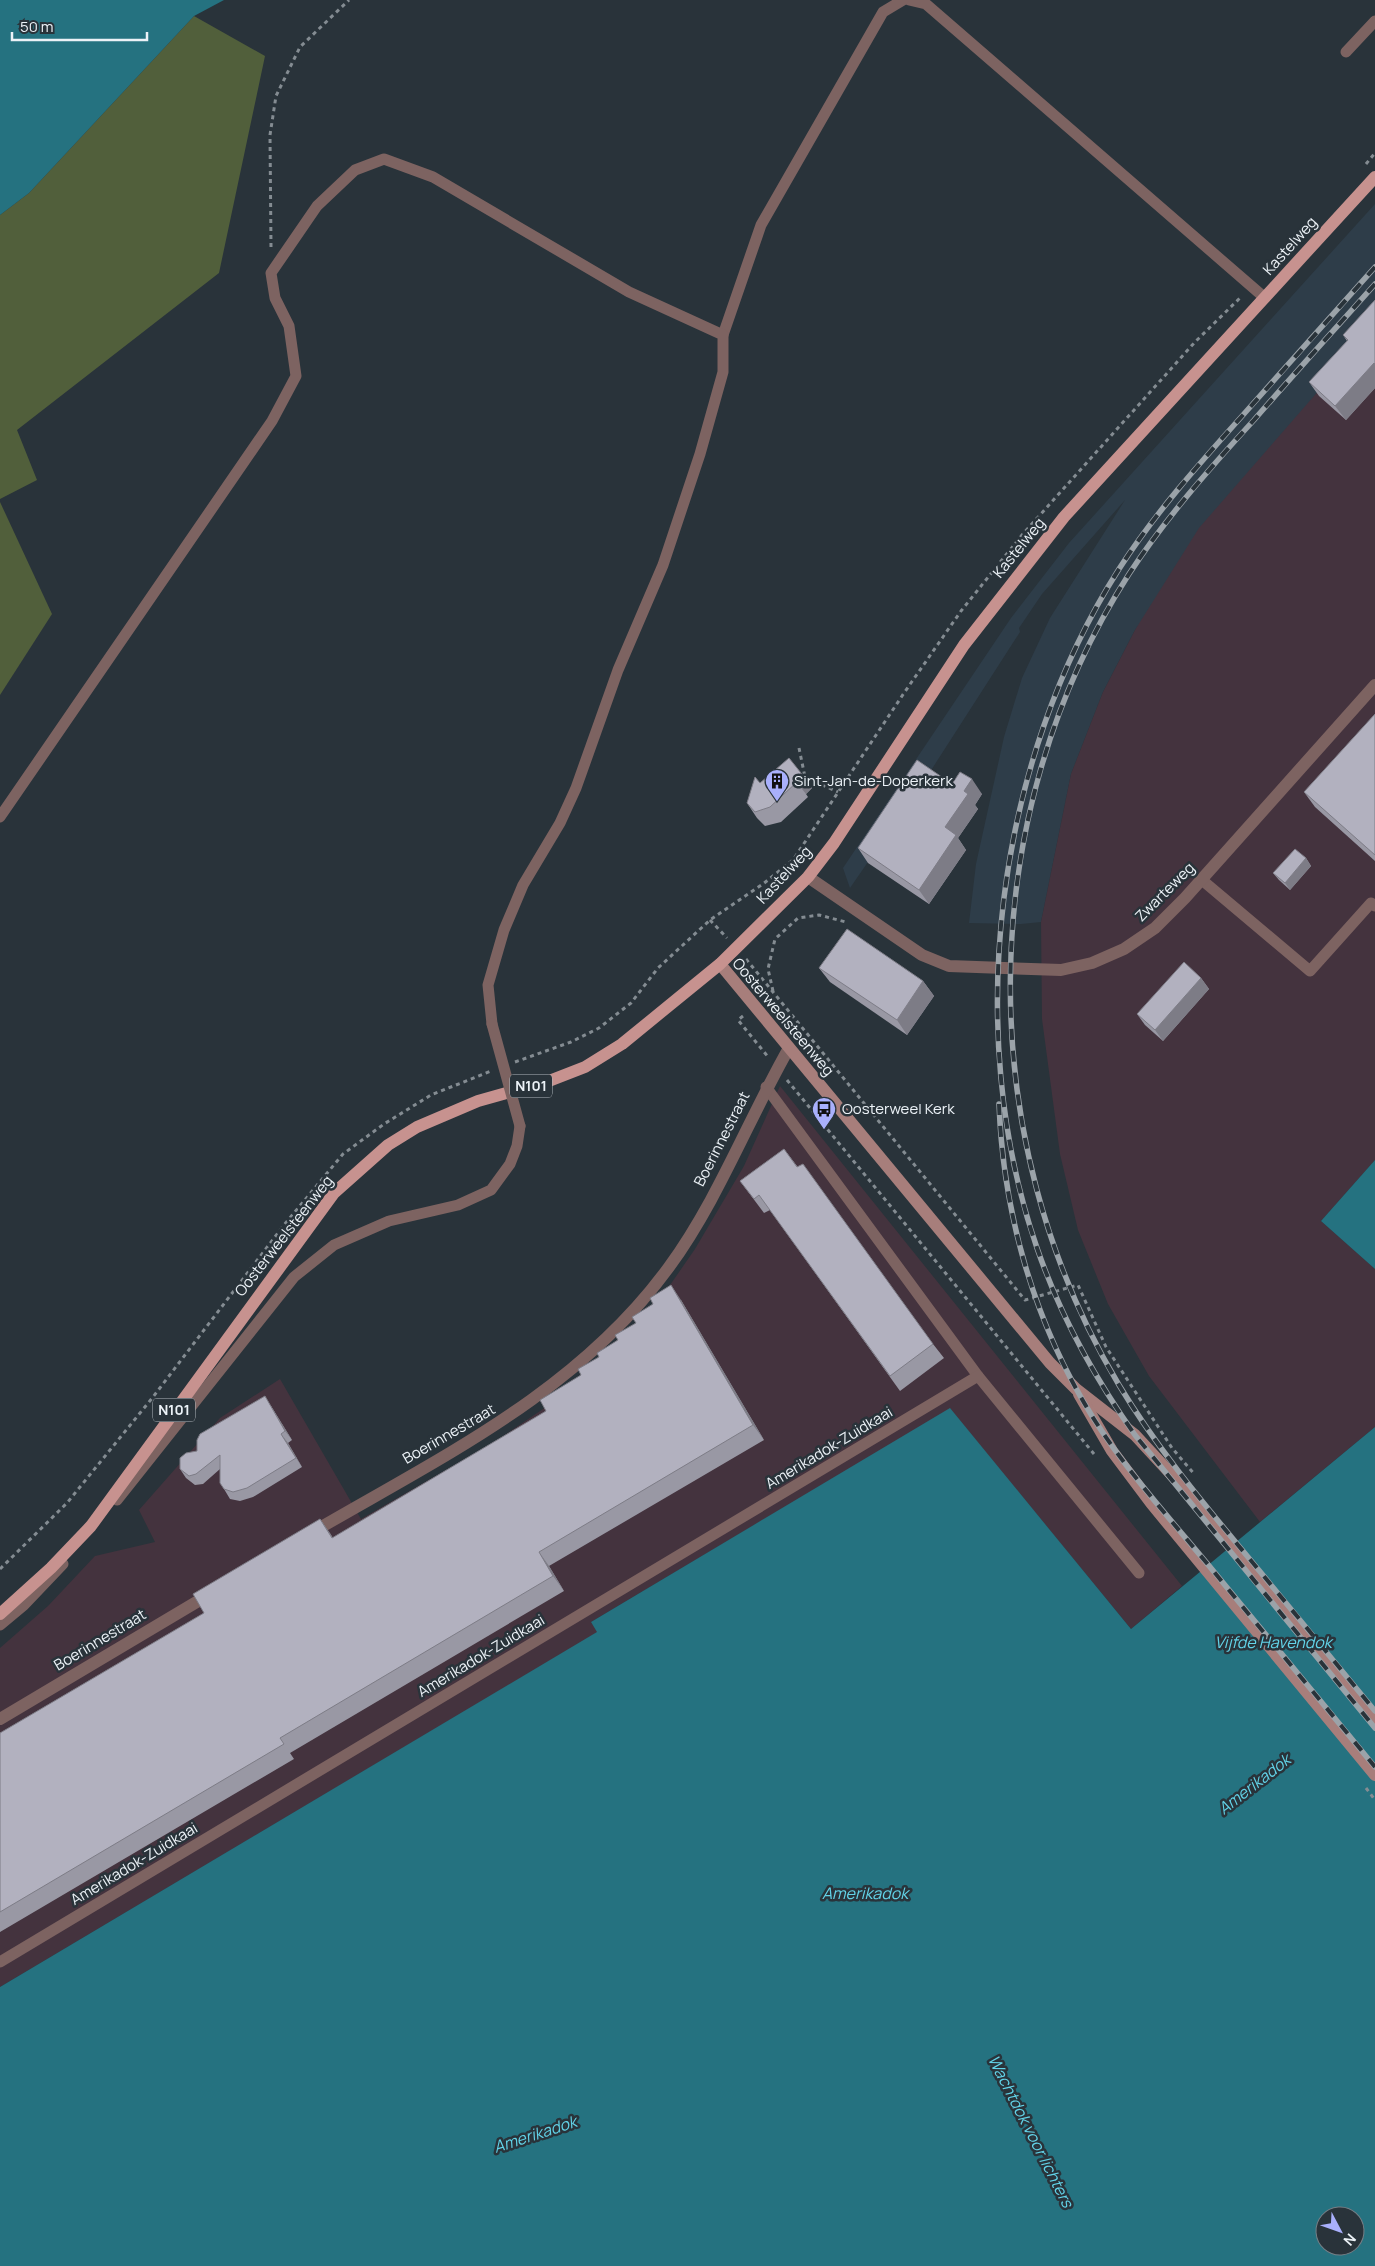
<svg xmlns="http://www.w3.org/2000/svg" width="1375" height="2266" font-family="Manrope,sans-serif">
<style>
.built{fill:#2e3d49}
.industrial{fill:#44333e}
.green{fill:#515f3b}
.water{fill:#257280;fill-rule:evenodd}
.lines{fill:none;stroke-linecap:round;stroke-linejoin:round}
.path{stroke:#848c92;stroke-width:3;stroke-dasharray:4 4;stroke-linecap:butt}
.service{stroke:#7d6361;stroke-width:11}
.minor{stroke:#7d6361;stroke-width:12}
.secondary{stroke:#a77e7b;stroke-width:12}
.primary{stroke:#c7928f;stroke-width:12}
.rail-casing{stroke:#9ba3a9;stroke-width:5.5}
.rail{stroke:#29333a;stroke-width:4;stroke-dasharray:11;stroke-linecap:butt}
.service-bridge{stroke:#7d6361;stroke-width:11}
.wall{fill:#9998a4}
.shaded-wall{fill:#7d7c86}
.building{fill:#b2b1bf;stroke:#7d7c86}
.labels{text-anchor:middle;stroke-width:5;stroke-linejoin:round;paint-order:stroke}
.shield{fill:#29333a;stroke:#b2b9be;stroke-width:1}
.shield-label{font-size:14px;font-weight:bold;fill:#ecf2f7}
.street-label{font-size:15px;fill:#ecf2f7;stroke:#29333a}
.poi-label{font-size:15px;fill:#ecf2f7;stroke:#29333a;text-anchor:start}
.water-label{font-size:16px;font-style:italic;fill:#62d3e8;stroke:#29333a}
</style>
<rect width="100%" height="100%" fill="#29333a"/>
<polygon class="built" points="1375,204 1375,326 1135,630 1103,692 1071,774 1041,922 1021,924 969,923 976,864 1004,737 1022,678 1050,618 1125,500 1042,594 1019,628 1020,632 928,775 850,888 843,868 1011,618 1069,543"/>
<g class="industrial">
<polygon points="1375,326 1375,1160 1321,1221 1375,1269 1375,1427 1260,1522 1149,1376 1108,1304 1078,1230 1060,1154 1042,1019 1041,922 1071,774 1103,692 1135,630 1199,528"/>
<polygon points="780,1086 1182,1586 1131,1629 950,1409 591,1622 598,1632 0,1987 0,1648 48,1606 95,1556 155,1542 139,1510 220,1418 280,1379 361,1519 493,1443 546,1407 631,1332 668,1288 695,1249 744,1166"/>
</g>
<g class="green">
<polygon points="194,16 265,56 219,273 17,430 37,480 0,499 0,215 29,193"/>
<polygon points="0,502 52,614 0,695"/>
</g>
<g class="water">
<polygon points="0,0 224,0 194,16 29,193 0,215"/>
<polygon points="1375,1160 1375,1269 1321,1221"/>
<path d="M950,1408L1131,1629L1375,1427V2266H0V1987L597,1632L591,1622ZM1325,2216H1355V2246H1325Z"/>
</g>
<g class="lines">
<g class="path">
<polyline points="1366,164 1375,153"/>
<polyline points="271,247 270,135 276,96 300,47 349,0"/>
<polyline points="799,748 805,777 838,792"/>
<polyline points="710,920 727,938"/>
<polyline points="746,959 1025,1300 1078,1285 1106,1347 1172,1448 1195,1475"/>
<polyline points="773,991 768,969 775,939 798,918 819,915 846,922"/>
<polyline points="743,1016 738,1020 769,1058"/>
<polyline points="515,1062 571,1042 599,1028 631,1003 658,968 710,920 763,884 793,860 904,693 961,611 1022,535 1195,342 1242,296"/>
<polyline points="787,1080 1094,1454"/>
<polyline points="0,1569 67,1503 153,1397 284,1225 343,1154 384,1124 431,1095 491,1071"/>
<polyline points="1366,1788 1375,1800"/>
</g>
<g class="service">
<polyline points="909,0 926,4 1265,298"/>
<polyline points="1346,52 1375,21"/>
<polyline points="723,335 761,225 883,12 903,0"/>
<polyline points="0,817 272,421 296,376 289,326 275,298 271,273 317,206 355,170 384,159 433,177 629,292 723,335 723,372 700,454 663,565 618,670 576,788 560,823 523,885 504,930 488,985 492,1024"/>
<polyline points="1202,880 1310,971 1371,903 1375,906"/>
<polyline points="766,1087 978,1376 1139,1573"/>
<polyline points="117,1500 294,1277 334,1245 389,1221 458,1205 491,1190 510,1164 517,1146 520,1126"/>
<polyline points="0,1625 24,1605 63,1564"/>
<polyline points="0,1962 978,1376"/>
</g>
<g class="minor">
<polyline points="808,877 922,955 949,966 1061,970 1092,963 1124,949 1155,928 1185,898 1375,685"/>
<path d="M311,1533C441,1457 578,1392 669,1267C718,1200 748,1120 789,1048"/>
<polyline points="0,1719 210,1594"/>
</g>
<g class="secondary">
<polyline points="720,964 1050,1363 1076,1389 1135,1435 1183,1487 1375,1720"/>
<polyline points="1079,1394 1112,1451 1151,1503 1375,1775"/>
</g>
<polyline class="primary" points="0,1614 51,1568 91,1526 334,1193 388,1145 417,1127 478,1101 549,1081 585,1067 622,1044 720,964 808,877 834,843 964,645 1064,517 1375,177"/>
<g class="rail-casing">
<g id="rail">
<path d="M1375,267C1331,317 1287,366 1243,415C1199,464 1155,513 1119,569C996,762 962,1031 1037,1248C1060,1315 1094,1377 1135,1435L1375,1728"/>
<path d="M1375,284C1335,329 1294,374 1254,420C1209,469 1165,519 1129,574C973,816 972,1140 1119,1385C1155,1445 1199,1498 1243,1551C1287,1604 1331,1657 1375,1711"/>
<path d="M999,1104C1003,1213 1034,1322 1092,1416C1127,1472 1173,1522 1215,1573C1268,1638 1322,1702 1375,1767"/>
</g>
</g>
<use href="#rail" class="rail"/>
<polyline class="service-bridge" points="492,1024 520,1126"/>
</g>
<g class="wall">
<polygon points="1375,300 1375,388 1346,420 1319,396 1309,382 1347,341 1343,335"/>
<polygon points="1375,714 1375,861 1315,807 1304,792"/>
<polygon points="801,773 812,788 806,794 808,797 781,822 765,826 757,818 747,803 760,783"/>
<polygon points="952,784 982,794 975,805 978,809 958,838 966,850 929,904 868,863 858,848"/>
<polygon points="1306,858 1311,866 1290,890 1279,880 1273,873"/>
<polygon points="819,968 923,981 934,996 907,1035 830,982"/>
<polygon points="1201,978 1209,989 1163,1041 1145,1025 1137,1014"/>
<polygon points="784,1149 933,1344 944,1358 900,1391 770,1210 764,1213 740,1181"/>
<polygon points="681,1300 764,1440 549,1566 564,1591 290,1753 294,1759 0,1932 0,1733 204,1613 320,1519 333,1538 546,1411 599,1357 636,1323"/>
<polygon points="271,1406 292,1440 288,1443 302,1467 253,1497 240,1501 230,1499 224,1489 220,1469 203,1484 195,1485 186,1478 180,1469 197,1451"/>
</g>
<g class="shaded-wall">
<polygon points="1374,363 1375,364 1375,388 1346,420 1335,406"/>
<polygon points="801,773 812,788 806,794 795,780"/>
<polygon points="972,779 982,794 975,805 978,809 958,838 966,850 929,904 919,890 945,827 964,791"/>
<polygon points="1306,858 1311,866 1290,890 1285,883"/>
<polygon points="1201,978 1209,989 1163,1041 1155,1030"/>
<polygon points="923,981 934,996 907,1035 897,1020"/>
<polygon points="671,1285 681,1300 764,1440 753,1425"/>
<polygon points="265,1396 271,1406 292,1440 285,1431"/>
<polygon points="281,1434 288,1443 302,1467 296,1458"/>
<polygon points="320,1519 330,1533 342,1553 332,1538"/>
<polygon points="539,1552 549,1566 564,1591 553,1576"/>
</g>
<g class="building">
<polygon points="1375,300 1375,364 1374,363 1335,406 1309,382 1348,340 1343,335"/>
<polygon points="1375,714 1375,855 1304,792"/>
<polygon points="789,758 801,773 795,780 797,782 770,807 755,812 747,803 755,777 760,783"/>
<polygon points="917,760 952,784 960,772 972,779 964,791 968,794 945,827 956,835 919,890 858,848"/>
<polygon points="1295,849 1306,858 1285,883 1273,873"/>
<polygon points="847,929 923,981 897,1020 819,968"/>
<polygon points="1184,962 1201,978 1155,1030 1137,1014"/>
<polygon points="784,1149 797,1167 803,1164 933,1344 890,1376 759,1195 754,1199 740,1181"/>
<polygon points="671,1285 753,1425 539,1552 553,1576 280,1738 284,1744 0,1912 0,1733 204,1613 193,1594 320,1519 332,1538 546,1411 540,1400 581,1375 578,1369 599,1357 597,1353 618,1340 615,1335 636,1323 632,1317 653,1304 650,1298"/>
<polygon points="265,1396 285,1431 281,1434 296,1458 247,1488 233,1492 224,1489 220,1483 220,1455 196,1474 189,1476 180,1469 180,1458 186,1453 197,1451 197,1440 200,1434"/>
</g>
<defs>
<g id="building-pin" transform="scale(1.25)"><path d="M0 17L-7.5 6A9.5 9.5 0 1 1 7.5 6Z" fill="#a9b0fc" stroke="#29333a"/><path d="M-4-6H4V6H1V3H-1V6H-4ZM-2.5-4.3h1.7v1.8h-1.7ZM.8-4.3h1.7v1.8H.8ZM-2.5-1h1.7V.8h-1.7ZM.8-1h1.7V.8H.8Z" fill="#111"/></g>
<g id="bus-pin" transform="scale(1.25)"><path d="M0 17L-7.5 6A9.5 9.5 0 1 1 7.5 6Z" fill="#a9b0fc" stroke="#29333a"/><path d="M-5-6H5V4H4V6H2V4H-2V6H-4V4H-5ZM-3.5-4V0h7V-4ZM-3.5 1.2v1.5H-2V1.2ZM2 1.2v1.5H3.5V1.2Z" fill="#111"/></g>
</defs>
<g fill-rule="evenodd">
<use href="#building-pin" x="777" y="781"/>
<use href="#bus-pin" x="824" y="1109"/>
</g>
<g class="labels">
<g class="shield">
<rect x="510" y="1074.5" width="42" height="23" rx="4"/>
<rect x="153" y="1398.5" width="42" height="23" rx="4"/>
</g>
<g class="shield-label">
<text x="531" y="1091">N101</text>
<text x="174" y="1415">N101</text>
</g>
<g class="street-label">
<text transform="translate(1290 246) rotate(-48)" y="5">Kastelweg</text>
<text transform="translate(1019 548) rotate(-51)" y="5">Kastelweg</text>
<text transform="translate(784 875) rotate(-47)" y="5">Kastelweg</text>
<text transform="translate(1165 892) rotate(-45)" y="5">Zwarteweg</text>
<text transform="translate(783 1017) rotate(50)" y="5">Oosterweelsteenweg</text>
<text transform="translate(722 1139) rotate(-63)" y="5">Boerinnestraat</text>
<text transform="translate(284 1236) rotate(-52)" y="5">Oosterweelsteenweg</text>
<text transform="translate(449 1434) rotate(-30)" y="5">Boerinnestraat</text>
<text transform="translate(829 1448) rotate(-31)" y="5">Amerikadok-Zuidkaai</text>
<text transform="translate(100 1640) rotate(-31)" y="5">Boerinnestraat</text>
<text transform="translate(481 1656) rotate(-31)" y="5">Amerikadok-Zuidkaai</text>
<text transform="translate(134 1864) rotate(-31)" y="5">Amerikadok-Zuidkaai</text>
</g>
<g class="poi-label">
<text x="794" y="786">Sint-Jan-de-Doperkerk</text>
<text x="842" y="1114">Oosterweel Kerk</text>
</g>
<g class="water-label">
<text x="1273" y="1648">Vijfde Havendok</text>
<text transform="translate(1254 1784) rotate(-38)" y="6">Amerikadok</text>
<text x="865" y="1899">Amerikadok</text>
<text transform="translate(1031 2131) rotate(63)" y="6">Wachtdok voor lichters</text>
<text transform="translate(535 2134) rotate(-18)" y="6">Amerikadok</text>
</g>
</g>
<g transform="translate(1340 2231) rotate(131)"><circle r="24" fill="#29333a" stroke="#777f86"/>
<path d="M0-4L9 19L0 12L-9 19Z" fill="#a9b0fc"/>
<text y="-8" font-size="14" font-weight="bold" text-anchor="middle" fill="#ecf2f7">N</text>
</g>
<path d="M12 32v8h135v-8" fill="none" stroke="#ecf2f7" stroke-width="2.5"/>
<text x="20" y="32" font-size="15" fill="#ecf2f7" stroke="#29333a" stroke-width="4" paint-order="stroke">50 m</text>
</svg>
